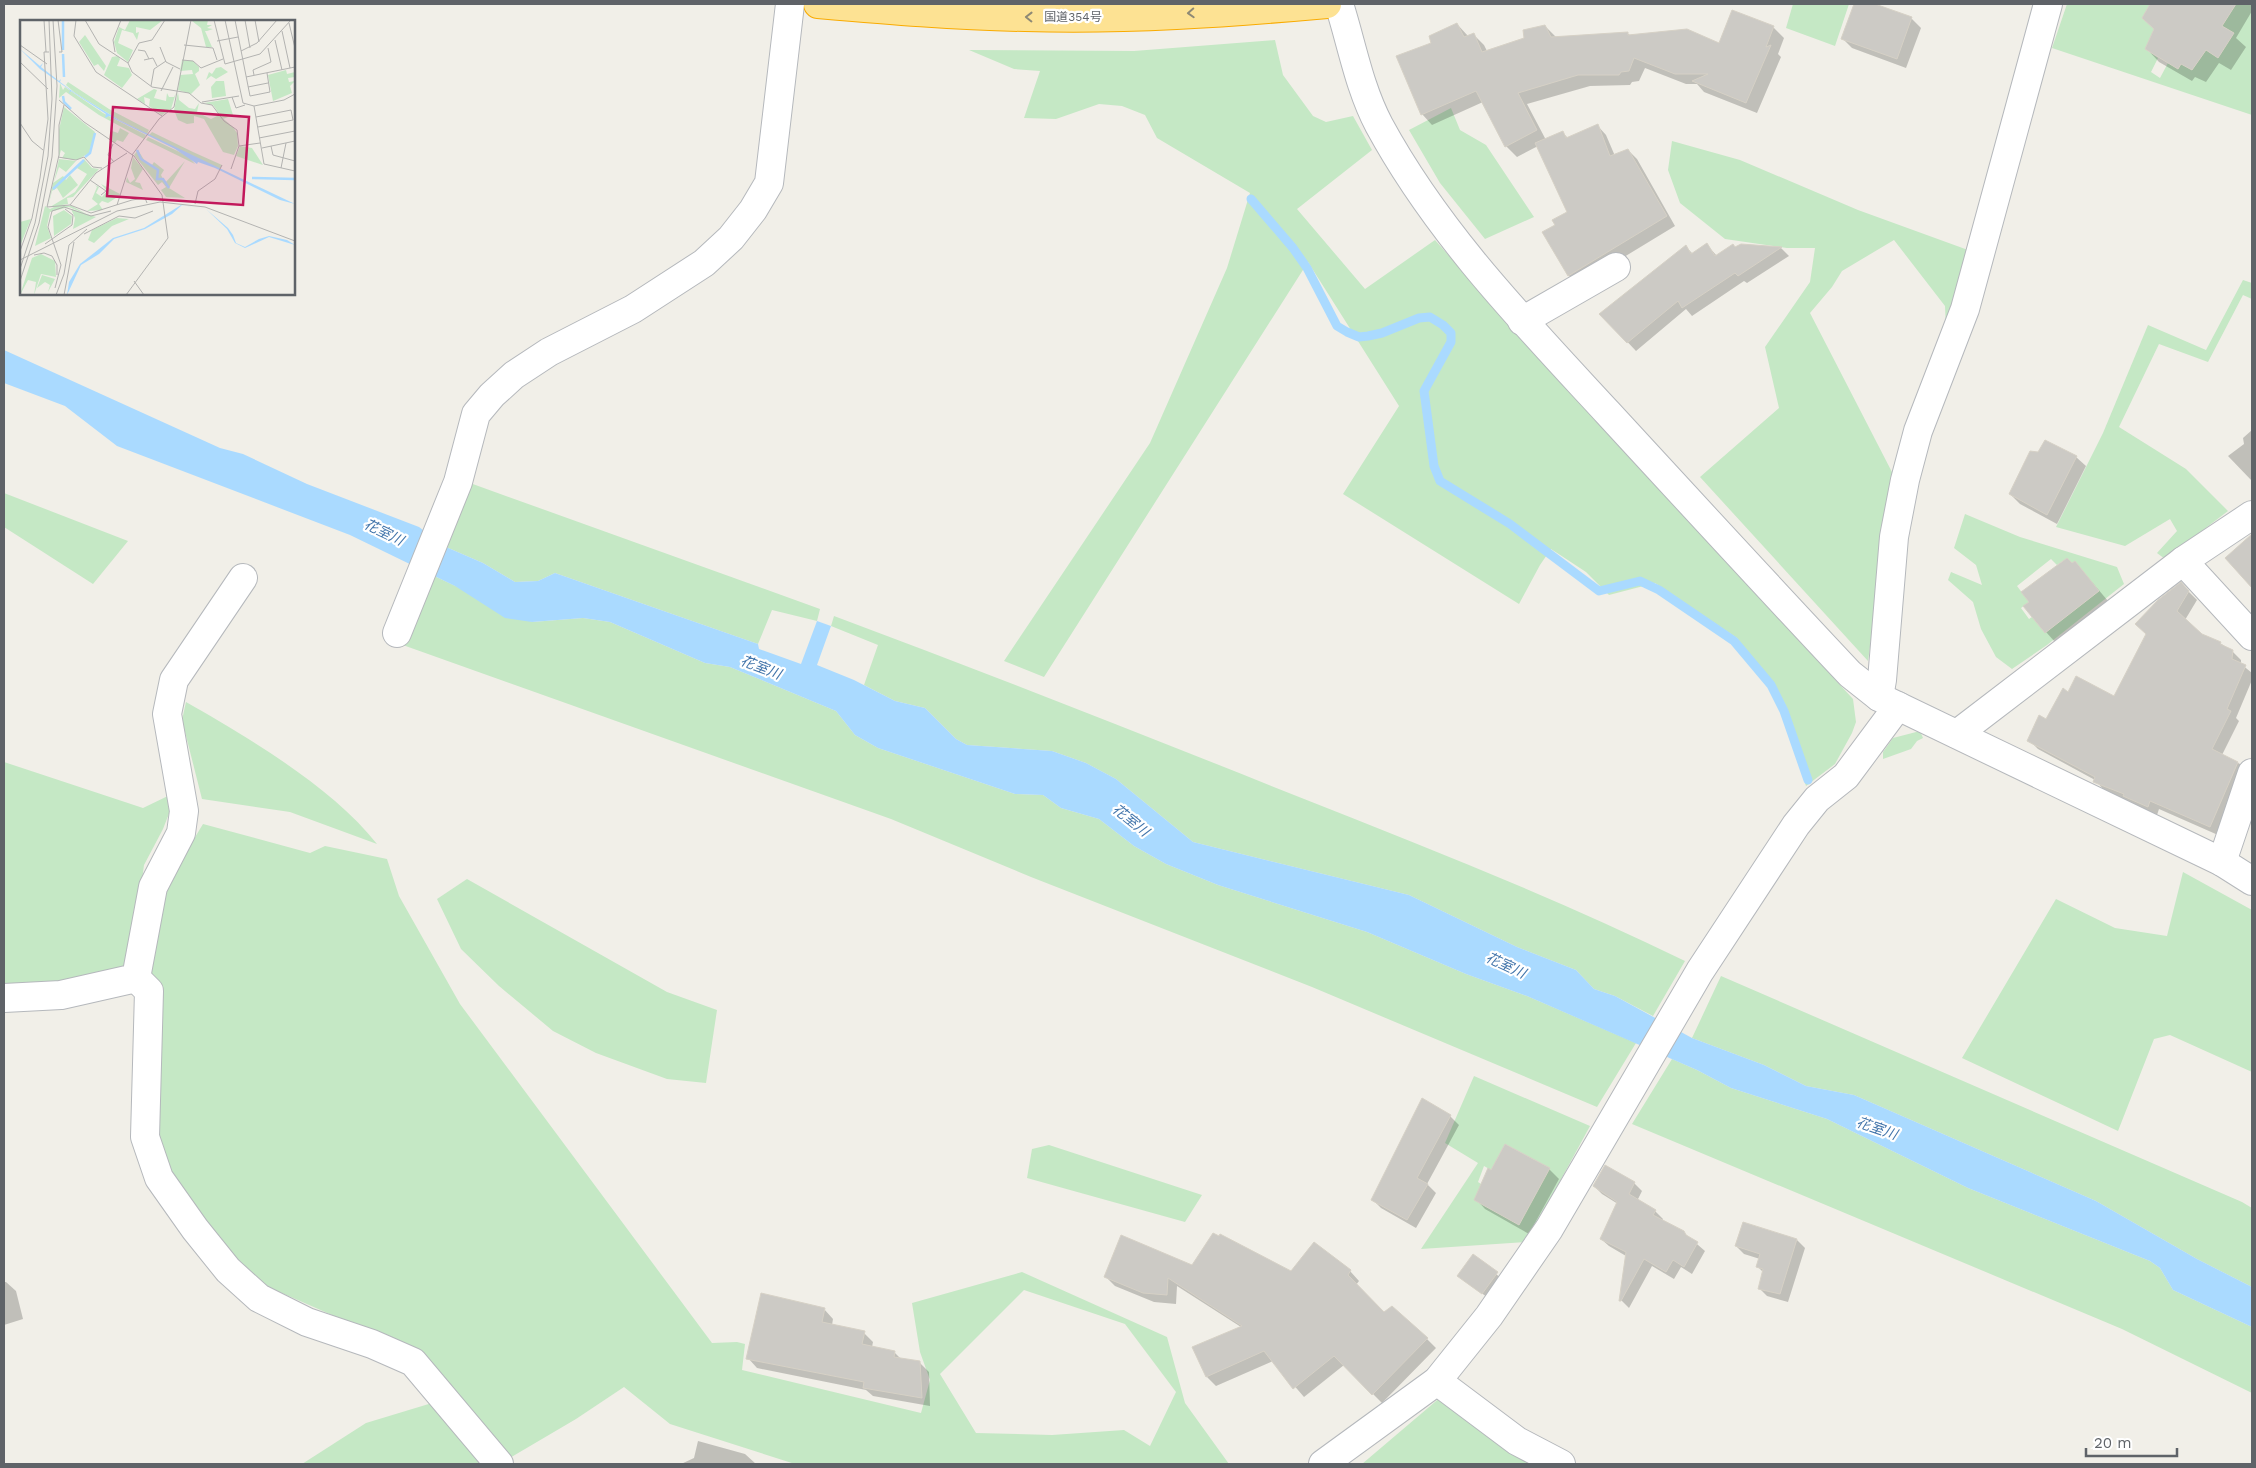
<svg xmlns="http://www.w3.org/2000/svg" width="2256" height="1468" font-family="'Work Sans','Noto Sans JP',sans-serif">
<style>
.green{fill:#c5e8c5;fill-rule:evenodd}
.water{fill:#aadaff}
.shadow{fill:#0003}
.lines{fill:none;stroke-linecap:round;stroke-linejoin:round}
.stream{stroke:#aadaff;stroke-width:9}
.building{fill:#cccac5;stroke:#d6d1c6}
.minor-casing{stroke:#b5b8bc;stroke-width:30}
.highway-casing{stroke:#f9ab00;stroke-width:30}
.minor{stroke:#fff;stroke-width:28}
.highway{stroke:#fde293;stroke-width:28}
.oneway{stroke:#8e8975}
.labels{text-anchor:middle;stroke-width:4.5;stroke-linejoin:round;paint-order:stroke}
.street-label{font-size:12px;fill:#5f6368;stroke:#fff}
.water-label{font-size:14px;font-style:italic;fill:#4174aa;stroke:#fff}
.inset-river{fill:none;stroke:#aadaff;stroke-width:2.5}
.inset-road{fill:none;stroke:#b3b3b1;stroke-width:1}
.view{fill:#c2185b;fill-opacity:0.15;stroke:#c2185b;stroke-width:2.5}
.inset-edge{fill:none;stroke:#5f6368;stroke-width:2.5}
</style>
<rect width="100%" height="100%" fill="#f1efe8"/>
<g class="green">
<polygon points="1793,4 1849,4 1835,46 1786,28"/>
<polygon points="2067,4 2150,4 2142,18 2154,29 2145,49 2158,58 2151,72 2160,78 2168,63 2178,69 2181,64 2192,70 2206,50 2218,58 2233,33 2222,26 2236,4 2252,4 2252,115 2052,48"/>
<polygon points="1275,40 1283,75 1313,116 1326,122 1353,116 1372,150 1297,209 1365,289 1435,240 1576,399 1853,699 1856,722 1852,733 1835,764 1806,786 1779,700 1737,638 1655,583 1609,595 1586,572 1551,549 1540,565 1519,604 1343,494 1399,406 1308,262 1044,677 1004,661 1150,443 1227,268 1250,193 1157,138 1145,115 1122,106 1099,104 1056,119 1024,118 1040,71 1014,69 969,50 1134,51"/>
<polygon points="1451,108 1460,130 1486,145 1534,217 1485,239 1440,183 1409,130"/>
<polygon points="1672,141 1740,160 1858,210 1968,250 1946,329 1945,306 1894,240 1842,271 1832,287 1810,313 1894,476 1868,661 1700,477 1779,408 1765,347 1810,282 1815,248 1787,248 1725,239 1680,203 1668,170"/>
<polygon points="2243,280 2252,283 2252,299 2243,295 2208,362 2159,344 2119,427 2186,469 2228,511 2165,559 2157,553 2177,531 2170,519 2125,546 2056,527 2103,433 2148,325 2206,350"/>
<polygon points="470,483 820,609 817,621 772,610 758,644 555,573 538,581 515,582 483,563 446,547"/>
<polygon points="4,493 128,541 93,584 4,527"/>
<path d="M1965,514L2020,537L2117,567L2124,584L2047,645L2012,669L1996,657L1981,629L1973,602L1948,580L1951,572L1982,585L1976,565L1954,548ZM2067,558L2072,563L2075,561L2099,591L2045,633L2032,617L2029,619L2021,608L2029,602L2017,586L2051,559L2057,565Z"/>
<polygon points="430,574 532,622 583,618 610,622 705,663 730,667 836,711 855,735 878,748 1015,794 1043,795 1061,808 1099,819 1134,846 1166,864 1218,885 1367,932 1466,974 1527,996 1636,1043 1597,1107 1312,987 1031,877 891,819 400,644"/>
<path d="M834,616C989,674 1142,734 1294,795C1426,847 1558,899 1685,961L1653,1016L1615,996L1594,989L1576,970L1517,947L1409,895L1193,842L1116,779L1086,763L1052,751L967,745L956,739L925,708L895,701L864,685L878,645L831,626Z"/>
<path d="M186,702C249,738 332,787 377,844L290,812L202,799L182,720Z"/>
<polygon points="1920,731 1923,738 1917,741 1911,749 1883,759 1883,752 1893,738"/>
<polygon points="4,762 143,808 172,794 170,811 163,829 144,865 134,944 120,972 58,987 4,987"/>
<path d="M203,824L310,853L325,846L387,859L399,896L460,1004L712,1343L737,1342L745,1344L742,1370L921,1413L930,1380L920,1352L912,1303L1022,1272L1167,1337L1185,1403L1229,1464H795L670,1424L624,1387L576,1419L508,1459L423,1355L259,1283L232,1255L181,1188L156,1142L161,993L151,972L163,890ZM1024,1290L1125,1324L1176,1392L1150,1446L1124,1430L1052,1435L976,1433L940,1374Z"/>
<polygon points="2183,872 2252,910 2252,1072 2170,1035 2154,1039 2118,1131 1962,1058 2056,899 2115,928 2167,936"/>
<polygon points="467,879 667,992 717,1010 706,1083 667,1079 596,1053 553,1031 499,986 461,949 437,899"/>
<polygon points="1721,976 2242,1202 2252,1208 2252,1287 2197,1259 2096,1201 1854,1095 1806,1086 1764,1065 1692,1038"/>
<polygon points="1672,1059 1697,1070 1731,1088 1827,1119 1968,1188 2150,1261 2160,1268 2173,1290 2252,1327 2252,1393 2122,1329 1632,1124"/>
<path d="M1474,1076L1590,1126L1527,1242L1421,1249L1478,1163L1445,1143ZM1505,1144L1550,1168L1481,1184L1478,1182L1484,1166L1491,1170Z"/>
<polygon points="1049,1145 1202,1195 1185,1222 1027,1178 1032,1149"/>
<polygon points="1442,1396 1505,1450 1534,1464 1362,1464"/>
<polygon points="432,1403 481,1464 302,1464 366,1423"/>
</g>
<polygon class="water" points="4,350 220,448 243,454 307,484 419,527 446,547 483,563 515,582 538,581 555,573 758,644 759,649 801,664 817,621 831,626 817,665 854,680 895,701 925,708 956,739 967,745 1052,751 1086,763 1116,779 1193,842 1409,895 1517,947 1576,970 1594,989 1615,996 1692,1038 1764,1065 1806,1086 1854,1095 2096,1201 2197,1259 2252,1287 2252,1327 2173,1290 2160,1268 2150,1261 1968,1188 1827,1119 1731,1088 1697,1070 1527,996 1466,974 1367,932 1218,885 1166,864 1134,846 1099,819 1061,808 1043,795 1015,794 878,748 855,735 836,711 730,667 705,663 610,622 583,618 532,622 505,618 455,586 350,535 117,446 65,406 4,383"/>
<g class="shadow">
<polygon points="1855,4 1871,4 1911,18 1921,28 1906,68 1852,48 1843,39"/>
<polygon points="2151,4 2252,4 2252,11 2236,38 2246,47 2231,70 2219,63 2206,82 2195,77 2192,81 2159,62 2146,48 2156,30 2143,17"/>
<polygon points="1733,12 1774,28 1784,38 1778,54 1781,57 1757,113 1704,92 1697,84 1686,84 1645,68 1639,81 1632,82 1630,85 1590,86 1527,104 1546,140 1563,133 1569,139 1597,125 1606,135 1615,156 1628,150 1637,159 1675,226 1578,285 1569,276 1544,232 1557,225 1568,213 1538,146 1517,157 1506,146 1483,102 1432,125 1422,114 1433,44 1457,24 1468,36 1473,34 1484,45 1487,51 1525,39 1545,26 1556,37 1627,33 1631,36 1720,44"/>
<polygon points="1707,245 1717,256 1741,245 1781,248 1789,256 1747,283 1744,281 1692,316 1686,309 1636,351 1601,314 1686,247 1693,254"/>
<polygon points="2252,430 2252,481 2228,456 2244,444 2243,438"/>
<polygon points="2076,457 2086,466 2057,524 2020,504 2010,494"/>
<polygon points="2252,535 2252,586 2226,558"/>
<polygon points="2075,562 2108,601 2055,642 2046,632 2072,565"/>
<polygon points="2181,584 2197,600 2185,620 2201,635 2220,643 2232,651 2241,660 2241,664 2252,673 2252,680 2236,718 2239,721 2222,755 2240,764 2249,773 2218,835 2159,809 2157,815 2104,790 2095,780 2038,749 2029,740 2069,694 2115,698"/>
<polygon points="1450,1116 1459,1125 1427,1184 1436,1193 1416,1228 1381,1208 1373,1200"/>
<polygon points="1549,1169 1559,1179 1529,1234 1485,1209 1476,1199 1491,1171"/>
<polygon points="1634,1183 1642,1191 1637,1201 1655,1211 1663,1219 1662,1221 1683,1232 1705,1251 1692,1274 1681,1267 1674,1279 1652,1266 1629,1308 1621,1300 1626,1256 1609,1246 1601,1239 1618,1204 1602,1194 1594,1186"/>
<polygon points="1797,1240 1805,1248 1788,1302 1767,1296 1759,1288 1763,1272 1757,1266 1760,1259 1744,1254 1736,1246"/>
<polygon points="1473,1256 1501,1278 1487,1297 1463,1280"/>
<polygon points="1193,1266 1292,1273 1350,1271 1359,1281 1356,1285 1384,1313 1427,1339 1436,1348 1382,1403 1344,1365 1304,1397 1273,1361 1216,1386 1207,1377 1194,1348 1241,1327 1177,1286 1176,1304 1154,1302 1115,1286 1105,1276"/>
<polygon points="4,1282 6,1282 16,1291 23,1319 4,1325"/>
<polygon points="824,1309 833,1319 832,1325 864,1333 873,1342 872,1347 894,1352 902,1360 920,1363 929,1372 930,1406 873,1396 866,1390 757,1368 748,1358"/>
<polygon points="698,1441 745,1454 756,1464 681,1464 694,1458"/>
</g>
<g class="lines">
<polyline class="stream" points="1251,199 1293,248 1307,268 1337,326 1347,332 1359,337 1368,336 1382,333 1419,318 1430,317 1443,325 1451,333 1451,342 1424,391 1434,466 1440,481 1510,524 1599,591 1640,581 1659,590 1734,641 1771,685 1784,711 1808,780"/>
</g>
<g class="building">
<polygon points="1854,4 1875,4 1912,17 1897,59 1841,39"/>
<polygon points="2150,4 2236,4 2222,26 2234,33 2218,58 2206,50 2192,70 2181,64 2178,69 2145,49 2154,29 2142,18"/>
<polygon points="1732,10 1774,26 1766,47 1771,45 1746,103 1692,81 1708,74 1675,74 1634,58 1629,71 1621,72 1619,75 1578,75 1518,93 1537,130 1505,147 1476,91 1421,115 1396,56 1431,43 1429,36 1457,23 1464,37 1474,33 1482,52 1524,38 1523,30 1545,25 1551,37 1628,32 1628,35 1687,29 1719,43"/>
<polygon points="1598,124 1610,156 1628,149 1667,216 1568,276 1542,232 1555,225 1552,220 1567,212 1535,143 1563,131 1566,138"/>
<polygon points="1707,243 1715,256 1733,244 1735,247 1741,244 1782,247 1738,276 1735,273 1682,308 1678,301 1627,343 1599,314 1686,245 1691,254"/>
<polygon points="2045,440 2077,456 2047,515 2009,494 2030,451 2038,452"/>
<polygon points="2252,534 2252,588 2225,558"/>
<polygon points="2067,558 2072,563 2075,561 2099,591 2045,633 2023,606 2029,602 2021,592"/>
<polygon points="2181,582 2189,591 2177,611 2202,634 2221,642 2220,644 2233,650 2232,659 2246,665 2227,709 2231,711 2212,749 2238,762 2210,827 2150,801 2148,807 2123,796 2124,794 2093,782 2095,777 2027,741 2039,715 2046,719 2063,688 2068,692 2076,676 2114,696 2146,634 2135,624 2158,600"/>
<polygon points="1422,1098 1451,1115 1417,1178 1428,1184 1407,1220 1371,1200"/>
<polygon points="1505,1144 1550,1168 1519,1225 1474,1200 1488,1168 1491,1170"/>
<polygon points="1605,1165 1635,1182 1629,1194 1656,1210 1653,1215 1684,1231 1686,1235 1698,1242 1684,1267 1673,1260 1666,1272 1644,1259 1621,1301 1619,1301 1626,1252 1600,1239 1617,1202 1593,1186"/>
<polygon points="1743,1222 1797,1239 1780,1294 1758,1289 1763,1269 1756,1267 1760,1254 1735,1246"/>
<polygon points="1213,1233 1219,1236 1220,1234 1291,1271 1314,1242 1351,1270 1348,1275 1384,1312 1392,1306 1428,1338 1372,1395 1334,1356 1293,1389 1264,1351 1206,1377 1192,1347 1242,1326 1168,1278 1167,1295 1143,1293 1104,1277 1121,1235 1192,1265"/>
<polygon points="1473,1254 1498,1272 1482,1294 1457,1276"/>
<polygon points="761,1293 825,1308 822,1322 865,1331 862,1344 895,1351 894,1357 920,1361 922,1398 863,1388 864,1382 746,1359"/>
</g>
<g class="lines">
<g class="minor-casing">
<g id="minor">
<path d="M1339,4C1352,45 1359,87 1379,125C1438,234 1525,323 1608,413C1689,501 1769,588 1850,674L1879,697L2222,862L2252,881"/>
<polyline points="1522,321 1616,267"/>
<polyline points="2183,561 2252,636"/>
<polyline points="397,633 458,482 476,414 492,395 514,375 549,352 633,309 704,263 731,238 753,210 769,183 790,4"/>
<polyline points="1879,697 1882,680 1894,537 1905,480 1918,431 1965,309 2048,4"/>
<polyline points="1957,734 2183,561 2252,515"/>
<polyline points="2222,862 2252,773"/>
<polyline points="136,978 149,991 145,1137 159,1178 195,1229 228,1270 259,1298 307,1322 372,1344 413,1362 499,1464"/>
<polyline points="4,998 61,995 136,978 153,887 181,833 184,811 167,714 174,680 243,578"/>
<polyline points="1437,1381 1517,1441 1561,1464"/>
<polyline points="1323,1464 1437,1381 1489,1316 1549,1229 1700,971 1796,825 1817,799 1846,776 1898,706"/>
</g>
</g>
<g class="highway-casing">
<path id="highway" d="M818,4C887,10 956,16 1025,17C1126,20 1227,13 1327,4"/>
</g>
<use href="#minor" class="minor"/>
<use href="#highway" class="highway"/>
</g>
<defs><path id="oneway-chevron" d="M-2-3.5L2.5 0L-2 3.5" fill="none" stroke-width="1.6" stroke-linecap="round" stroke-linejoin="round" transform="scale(1.25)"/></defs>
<g class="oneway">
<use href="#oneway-chevron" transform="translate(1191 13) rotate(177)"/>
<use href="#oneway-chevron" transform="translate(1029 17) rotate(-179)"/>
</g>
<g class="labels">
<g class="street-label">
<text x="1073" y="21">国道354号</text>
</g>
<g class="water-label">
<text transform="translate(384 532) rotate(26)" y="5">花室川</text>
<text transform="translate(761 667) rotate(21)" y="5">花室川</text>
<text transform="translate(1131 820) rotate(39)" y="5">花室川</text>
<text transform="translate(1506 965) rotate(25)" y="5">花室川</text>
<text transform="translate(1877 1128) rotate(19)" y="5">花室川</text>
</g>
</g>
<g transform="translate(20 20)">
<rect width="275" height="275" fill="#f1efe8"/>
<path d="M110,0H143L130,10L116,7V13L119,12L117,20L113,13L102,10L98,23L113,30L108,42L97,33L94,22L99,7L105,10ZM188,0L187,5H192L187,8L193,9L187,11H193H185L192,27H186L181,8L172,1ZM65,15L86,46L84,51L78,44L74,46L59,22ZM98,36L100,39L97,46L109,48L112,55L102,68L84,55L92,37ZM162,40L173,41L179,47V51L175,54L180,65L171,74L158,70L160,55L173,54L172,50L160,51ZM201,47L208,52L196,59L191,56L186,60L189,52L192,54L196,48ZM266,50L267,54L275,52V57L268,58L269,62L275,61L270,66L272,73L253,81L248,55ZM196,61H204L206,76L192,78L191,67ZM48,62L89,89L129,110L127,114L99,100L55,73L46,65ZM40,63L43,70L45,67L83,93L126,115L124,119L79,95L46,72L39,78ZM134,69L137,70L134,78L146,81L147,73L149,77H154L156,73L151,89L142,95L129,86L130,79L124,77L125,84L117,79ZM158,72L159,80L169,88L175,89L179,83L177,92L191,99L199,95L213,107L217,113L218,126L214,135L203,132L184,99L174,96V103L167,104L158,100L154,90ZM208,79L213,95L203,99L193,85L184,83ZM44,87L75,112L69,133L57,140L42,138L45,133L41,130L39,137V110ZM100,108L109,113L103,122L97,120L95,123L89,119L90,114L92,111L98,113ZM132,112L173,132L202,145L200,149L177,139L129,115ZM128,117L168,136L175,144L126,120ZM220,126L232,128L243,145L216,136ZM118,130L126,143L132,145L134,142L144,150L141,155L145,163L165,141L149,168L165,178L146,177L141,170L146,167L142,162L138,165L114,135ZM113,137L123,149L115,162L120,163L123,170L106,162L107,157L110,163L115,159L111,148ZM39,139L56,141L46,152L39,147L34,162ZM64,139L72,148L79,149L53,177L47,178L48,184L30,187L55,172L67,154L57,148ZM50,155L58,165L43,178L37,168L32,171L28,187L33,163L43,156L46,160ZM81,164L100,174L99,176L88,183L82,181L79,184L83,190L67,191L78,184L72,179L77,167L75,165L79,167L76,173L82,177L87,171ZM38,185L52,186L68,195L49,187L30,192L27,206L31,218L15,226L25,186L30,189ZM51,189L76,197L53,209L55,198ZM44,190L52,196L51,204L34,216L33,196ZM97,198L109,199L92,206L74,223L68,220L72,210ZM11,199L4,216L0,226V202ZM21,234L35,241L36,257L21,254L14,275L16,262L8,260L0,275L12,238ZM22,255L35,259L28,272L30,265L25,262L17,268Z" fill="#c5e8c5"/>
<path d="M0,29L20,46L23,43L21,47L39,61L41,59L40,62L55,73L99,100L275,184L260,180L195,148L178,142L177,144L155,129L89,96L85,98L86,94L51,71L49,74L50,70L20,49ZM161,185L186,189L208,208L213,215L216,223L225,227L239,219L249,216L267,220L275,225L249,217L225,228L215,223L207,209L186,189L162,185L152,194L125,209L94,219L79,234L61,245L47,275L49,262L60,244L93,218L124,208Z" fill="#aadaff"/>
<path class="inset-river" d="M43,30V0M43,34L44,57M43,76L44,82L51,89M117,130L121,139L138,150L137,159H143L149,168M65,137L70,133L75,113M232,158L275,159M33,169L64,140"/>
<path class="inset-road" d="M24,0L26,32M38,0L42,32H39M56,0L54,16L76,52L142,96M65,0L79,24L108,43L112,52L132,67L169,73L181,83L192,85L204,101L217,110L219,126M194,0L205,44L240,34L271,0M205,0L223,83L234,86L264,80L275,74M215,0L230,76L250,72L247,53M225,0L230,28M235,0L239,22M269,3L275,28M262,11L270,48M255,20L262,50M197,21L218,17M0,25L27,44M164,25L193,28L197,40M140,27L146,42L160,49M118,30L125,31L129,39M221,31L237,23L257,0M95,32L93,20L101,0M124,40L133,38L137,46M162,40L173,41L181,48L203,39M0,42L28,69M108,43L119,23L132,20L145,0M234,55L233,50L251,42L248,28M226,57L275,47M131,66L134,49L146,41M228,67L248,63M141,71L153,47M212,77L216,88L225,85M39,80L64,102L114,136L142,175L148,218L106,275M182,82L219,76M44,85L39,105V135L27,187L50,185L71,193L112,180L125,178L127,183M234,86L244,144L275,151M236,97L271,90L273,100L238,107M0,103L12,121L23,130M239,118L275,111M93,124L88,135L94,142M251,126L253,135L275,141M242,128L275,121M112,135L139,99L154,87L171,0M38,137L56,140L64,137L73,147L82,148M261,148L266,123M211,149L219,126L240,123M70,160L86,171L81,175M175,184L178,171L195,159L202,145M50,185L76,153L107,133M97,185L113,135M64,214L99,196L115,198L133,191M25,224L52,205L53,195L45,189M0,231L12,198L20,158L28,99L24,32H29M14,235L24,233L32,236L37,245V255M0,240L97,191L140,182L185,187L275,221M0,249L15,203L28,136L32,79L29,0M0,261L19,203L32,137L37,66L33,0M114,261L124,275M35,268L41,245L28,207L32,191L44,187L71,196L91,191M36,275L44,254L49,225L67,209M44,275L54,222"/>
<path class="view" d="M93,87L229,97L223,185L87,176Z"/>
<rect width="275" height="275" class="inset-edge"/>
</g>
<rect width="2256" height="1468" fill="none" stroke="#5f6368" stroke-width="10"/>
<path d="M2086 1448v8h91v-8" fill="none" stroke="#5f6368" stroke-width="2.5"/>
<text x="2094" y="1448" font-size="15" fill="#5f6368" stroke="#ffffff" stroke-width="4" paint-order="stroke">20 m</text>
</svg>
